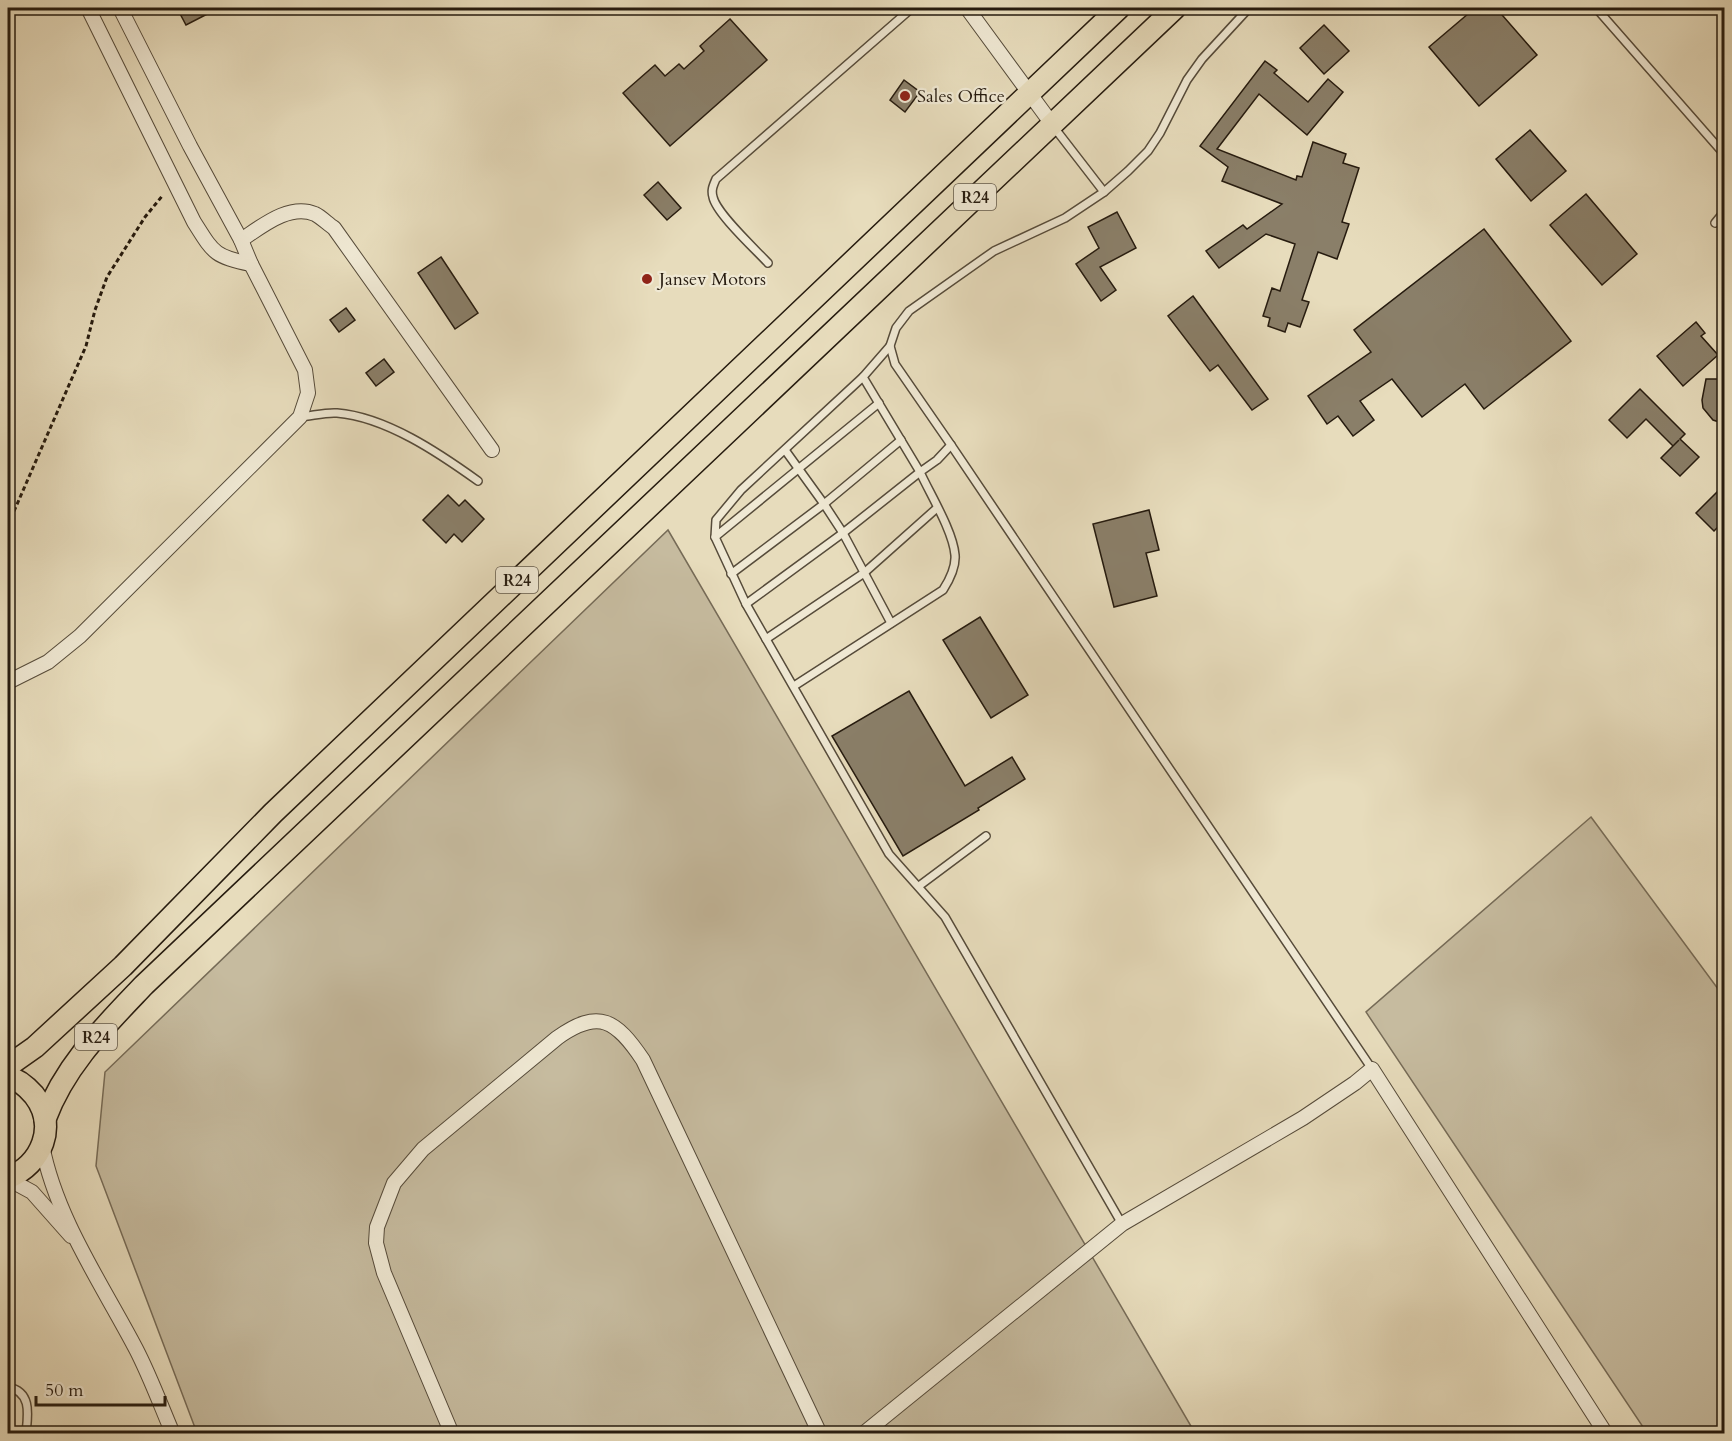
<svg xmlns="http://www.w3.org/2000/svg" width="1732" height="1441" font-family="Cardo,serif">
<style>
.green{fill:#c6bb9f;stroke:#766b57;stroke-width:1.5}
.building{fill:#8a7f69;stroke:#261b0f;stroke-width:1.5}
.lines{fill:none;stroke-linecap:round;stroke-linejoin:round}
.service-casing{stroke:#564b3a;stroke-width:10}
.minor-casing{stroke:#564b3a;stroke-width:16}
.primary-casing{stroke:#261b0f;stroke-width:24}
.path{stroke:#261b0f;stroke-width:3;stroke-dasharray:4.5 3;stroke-linecap:butt}
.service{stroke:#efe8d3;stroke-width:7}
.minor{stroke:#efe8d3;stroke-width:14}
.primary{stroke:#e7dcbc;stroke-width:21}
.poi-dot{fill:#8f2418;stroke:#efe8d3;stroke-width:2}
.labels{text-anchor:middle;stroke-width:4.5;stroke-linejoin:round;paint-order:stroke}
.shield{fill:#efe8d3;stroke:#62584a;stroke-width:1.5}
.shield-label{font-size:16px;font-weight:bold;fill:#261b0f}
.poi-label{font-size:18px;fill:#261b0f;stroke:#efe8d3;text-anchor:start}
</style>
<rect width="100%" height="100%" fill="#e7dcbc"/>
<filter id="stains"><feTurbulence type="fractalNoise" baseFrequency=".00333" numOctaves="4"/><feColorMatrix values="0 0 0 0 .2 0 0 0 0 .09 0 0 0 0 .02 0 0 0 .5 -.17"/></filter>
<radialGradient id="worn" r=".72"><stop offset=".6" stop-color="#630" stop-opacity="0"/><stop offset="1" stop-color="#630" stop-opacity=".3"/></radialGradient>
<g class="green">
<polygon points="668,530 1195,1433 197,1433 96,1166 105,1072"/>
<polygon points="1591,817 1724,997 1724,1433 1647,1433 1366,1012"/>
</g>
<g class="building">
<polygon points="177,8 219,8 186,25"/>
<polygon points="1475,8 1496,8 1537,55 1479,106 1429,47"/>
<polygon points="730,19 767,60 670,146 623,93 655,65 665,76 679,64 684,69 704,51 700,46"/>
<polygon points="1324,25 1349,51 1324,74 1300,48"/>
<polygon points="1265,61 1277,70 1274,73 1308,102 1328,79 1343,92 1307,135 1259,94 1217,149 1296,180 1297,176 1302,177 1313,142 1346,154 1343,163 1359,168 1342,222 1349,224 1337,259 1318,252 1302,300 1309,302 1300,327 1288,323 1285,332 1268,326 1270,318 1263,316 1272,288 1280,291 1295,244 1266,234 1219,268 1206,251 1243,225 1247,229 1282,204 1222,181 1228,167 1200,146"/>
<polygon points="904,80 920,92 905,112 890,100"/>
<polygon points="1530,130 1566,171 1531,201 1496,159"/>
<polygon points="658,182 681,208 667,220 644,195"/>
<polygon points="1586,194 1637,254 1602,285 1550,225"/>
<polygon points="1117,212 1136,248 1100,267 1116,290 1101,301 1076,264 1099,248 1088,227"/>
<polygon points="1484,229 1571,341 1484,409 1465,384 1422,417 1392,379 1360,401 1374,420 1353,436 1338,416 1327,424 1308,396 1371,352 1354,330"/>
<polygon points="441,257 478,313 455,329 418,273"/>
<polygon points="1193,296 1268,399 1252,410 1218,365 1210,371 1168,316"/>
<polygon points="346,308 355,320 339,332 330,320"/>
<polygon points="1696,322 1705,333 1701,336 1718,355 1683,386 1657,356"/>
<polygon points="384,359 394,372 376,386 366,373"/>
<polygon points="1706,379 1725,379 1725,424 1713,420 1703,408 1702,400"/>
<polygon points="1640,389 1685,434 1680,439 1699,457 1680,476 1661,458 1679,440 1673,446 1646,419 1627,438 1609,420"/>
<polygon points="1725,484 1725,520 1714,531 1696,513"/>
<polygon points="448,495 459,506 465,500 484,519 462,542 454,534 446,543 423,520"/>
<polygon points="1149,510 1159,550 1146,553 1157,596 1114,607 1093,524"/>
<polygon points="980,617 1028,695 991,718 943,640"/>
<polygon points="909,691 965,786 1012,757 1025,779 978,808 979,810 903,856 832,736"/>
</g>
<g class="lines">
<g class="service-casing">
<g id="service">
<polyline points="1249,8 1202,59 1187,80 1160,133 1148,151 1128,171 1104,192 1065,218 994,251 909,311 896,328 890,346 895,364 951,445 1372,1069"/>
<polyline points="1596,8 1724,154"/>
<polyline points="1053,126 1104,192"/>
<polyline points="1715,223 1724,212"/>
<path d="M768,263C755,249 716,213 713,197C711,190 713,186 716,179L912,8"/>
<polyline points="863,377 741,490 716,520 715,537 746,604 889,854 945,917 1122,1224"/>
<path d="M300,417C312,416 326,412 337,413C386,417 439,453 478,481"/>
<polyline points="785,450 824,504 843,533 891,623"/>
<polyline points="715,537 879,403"/>
<polyline points="731,574 824,504 901,440"/>
<polyline points="746,604 843,533 920,472 863,377 890,346"/>
<polyline points="766,639 864,573 937,508"/>
<path d="M794,686L943,590C950,579 956,567 955,555C953,531 930,494 920,472L937,460L951,445"/>
<polyline points="919,886 986,836"/>
<path d="M8,1387C32,1392 28,1414 26,1434"/>
</g>
</g>
<g class="minor-casing">
<g id="minor">
<path d="M88,8L194,222C213,252 214,257 251,264"/>
<polyline points="967,8 1052,124"/>
<path d="M241,240C261,227 289,203 315,214C321,217 328,224 334,228L492,450"/>
<polyline points="8,682 48,662 80,636 300,417 308,393 305,370 251,264 241,240 190,146 120,8"/>
<path d="M42,1145C56,1218 102,1284 136,1349C150,1376 161,1406 173,1434"/>
<polyline points="8,1179 32,1192 71,1236"/>
<path d="M452,1434L384,1273L376,1243L377,1227L394,1183L423,1149L557,1038C599,1008 616,1020 643,1060L820,1434"/>
<polyline points="863,1434 1122,1224 1303,1118 1355,1083 1372,1069 1606,1434"/>
</g>
</g>
<g class="primary-casing">
<g id="primary">
<polyline points="8,1066 35,1047 123,966 273,813 1119,8"/>
<path d="M8,1077C18,1079 27,1087 34,1095C58,1126 42,1164 8,1178"/>
<path d="M45,1119C65,1065 105,1026 144,985L1175,8"/>
</g>
</g>
<polyline class="path" points="8,525 86,346 95,310 107,277 145,217 163,195"/>
<use href="#service" class="service"/>
<use href="#minor" class="minor"/>
<use href="#primary" class="primary"/>
</g>
<g class="poi-dot">
<circle cx="905" cy="96" r="6"/>
<circle cx="647" cy="279" r="6"/>
</g>
<g class="labels">
<g class="shield">
<rect x="954" y="184" width="42" height="26" rx="4.5"/>
<rect x="496" y="567" width="42" height="26" rx="4.5"/>
<rect x="75" y="1024" width="42" height="26" rx="4.5"/>
</g>
<g class="shield-label">
<text x="975" y="203">R24</text>
<text x="517" y="586">R24</text>
<text x="96" y="1043">R24</text>
</g>
<g class="poi-label">
<text x="917" y="102">Sales Office</text>
<text x="659" y="285">Jansev Motors</text>
</g>
</g>
<rect width="1732" height="1441" fill="none" stroke="#e7dcbc" stroke-width="30"/>
<rect x="9" y="9" width="1714" height="1423" fill="none" stroke="#261b0f" stroke-width="3"/>
<rect x="15" y="15" width="1702" height="1411" fill="none" stroke="#261b0f" stroke-width="1.5"/>
<path d="M36 1396v9h129v-9" fill="none" stroke="#261b0f" stroke-width="3"/>
<text x="45" y="1396" font-size="18" fill="#261b0f" stroke="#efe8d3" stroke-width="4.5" paint-order="stroke">50 m</text>
<rect width="100%" height="100%" filter="url(#stains)"/>
<rect width="100%" height="100%" fill="url(#worn)"/>
</svg>
